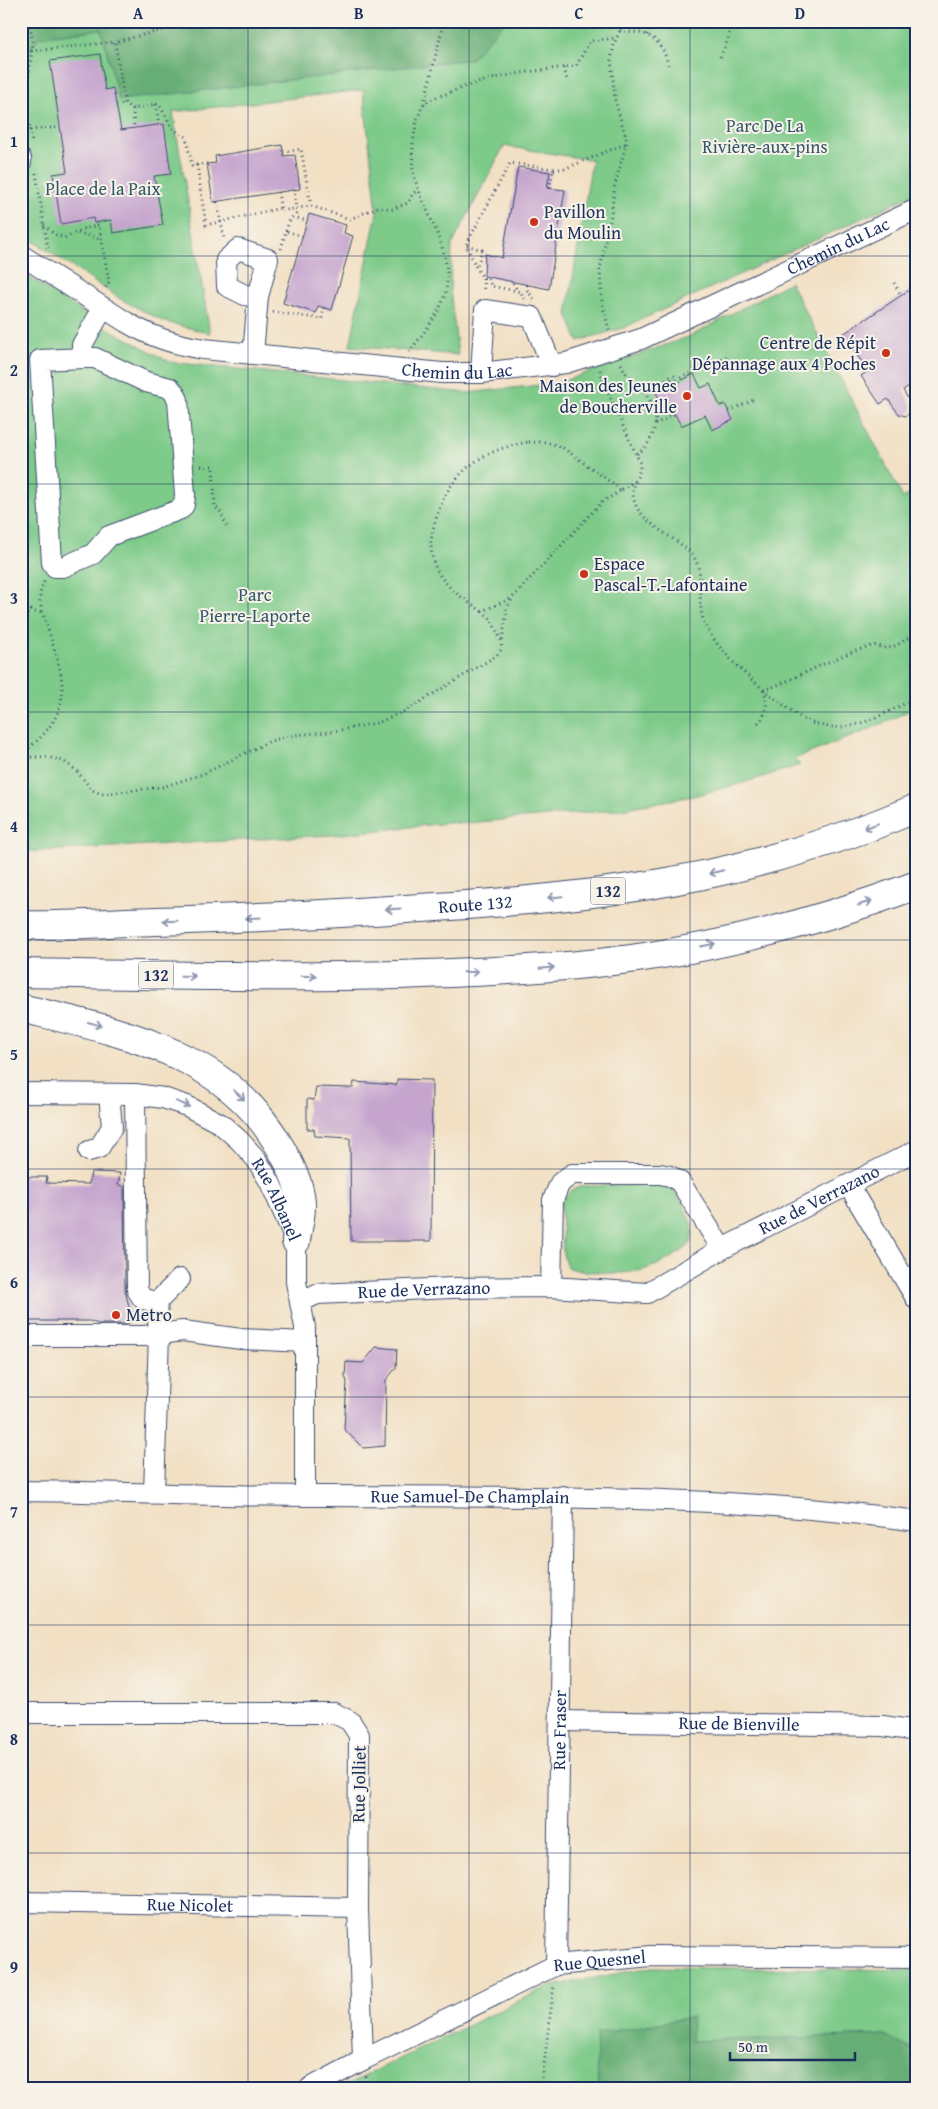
<svg xmlns="http://www.w3.org/2000/svg" width="938" height="2109" font-family="'Gentium Book Plus',serif">
<style>
.green{fill:#7dca89;stroke:#4c7c74}
.forest{fill:#66ae75;stroke:#406e6a}
.building{fill:#c5a4ce}
.lines{fill:none;stroke-linecap:round;stroke-linejoin:round}
.minor-casing{stroke:#3b4a6d;stroke-width:22}
.highway-casing{stroke:#3b4a6d;stroke-width:30}
.path{stroke:#3b4a6d;stroke-width:3;stroke-dasharray:1 4;stroke-linecap:butt}
.minor{stroke:#fff;stroke-width:20}
.highway{stroke:#fff;stroke-width:28}
.oneway{stroke:#8d97ae}
.grid{fill:none;stroke:#1b2f5e;stroke-width:1;stroke-opacity:0.55}
.poi-dot{fill:#c8321e;stroke:#f7f3e8;stroke-width:2}
.labels{text-anchor:middle;stroke-width:4;stroke-linejoin:round;paint-order:stroke}
.shield{fill:#f7f3e8;stroke:#5d6a87;stroke-width:1}
.shield-label{font-size:16px;font-weight:bold;fill:#1b2f5e}
.park-label{font-size:18px;fill:#345669;stroke:#f7f3e8}
.poi-label{font-size:18px;fill:#1b2f5e;stroke:#f7f3e8;text-anchor:start}
.street-label{font-size:18px;fill:#1b2f5e;stroke:#f7f3e8}
.neatline{fill:none;stroke:#1b2f5e;stroke-width:2}
.grid-label{font-size:16px;text-anchor:middle;font-weight:bold;fill:#1b2f5e}
</style>
<rect width="100%" height="100%" fill="#f7f3e8"/>
<filter id="ink" filterUnits="userSpaceOnUse"><feTurbulence type="fractalNoise" baseFrequency=".02" numOctaves="2"/><feDisplacementMap in="SourceGraphic" scale="10" xChannelSelector="R" yChannelSelector="G"/><feConvolveMatrix kernelMatrix="1 2 1 2 8 2 1 2 1" color-interpolation-filters="sRGB"/></filter>
<filter id="wash" filterUnits="userSpaceOnUse"><feTurbulence type="fractalNoise" baseFrequency=".0096" numOctaves="4" result="noise"/><feDisplacementMap in="SourceGraphic" scale="20" xChannelSelector="R" yChannelSelector="G"/><feGaussianBlur stdDeviation="1.12" result="paint"/><feColorMatrix in="noise" values="0 0 0 0 0 0 0 0 0 0 0 0 0 0 0 0 0 1.4 0 .05"/><feComposite in="paint" operator="in"/></filter>
<g filter="url(#wash)">
<rect width="100%" height="100%" fill="#f2e0c4"/>
<g class="green">
<polygon points="21,21 917,21 917,193 623,328 578,341 567,314 592,160 504,146 452,245 450,289 458,355 350,346 377,212 363,90 173,112 210,333 165,322 122,300 21,233"/>
<polygon points="21,272 109,329 170,362 467,393 558,383 691,336 790,282 903,498 917,490 917,707 866,731 794,759 800,765 743,783 693,796 615,810 457,824 457,822 333,835 21,852"/>
<path d="M663,1184C676,1190 680,1199 686,1212C691,1222 695,1230 691,1241C689,1248 680,1252 674,1256C648,1272 627,1275 597,1272C586,1272 577,1271 567,1267L563,1255L561,1201L572,1190L582,1186Z"/>
<polygon points="651,1967 917,1970 917,2088 340,2088 547,1987"/>
</g>
<g class="forest">
<polygon points="21,21 505,21 471,59 119,100 101,29 39,37 21,64"/>
<polygon points="692,2017 691,2041 883,2035 917,2052 917,2088 598,2088 596,2034"/>
</g>
<g id="blocks">
<g class="building">
<polygon points="100,54 105,90 113,88 121,130 164,124 171,174 154,176 163,225 113,233 111,220 94,223 93,218 61,224 53,174 67,172 50,61"/>
<polygon points="282,145 284,156 295,155 300,189 213,202 207,164 216,163 215,156"/>
<polygon points="518,167 550,172 547,188 565,190 549,289 484,276 485,254 502,258"/>
<polygon points="309,214 346,225 344,233 353,236 332,310 318,306 316,313 283,303"/>
<polygon points="917,285 917,381 903,390 912,406 911,412 905,416 899,414 888,399 880,404 861,376 868,371 843,334"/>
<polygon points="694,374 701,388 710,384 720,406 725,404 733,420 712,430 705,415 681,426 674,412 667,415 654,388 672,379 675,384"/>
<polygon points="397,1079 432,1080 431,1241 351,1241 350,1138 315,1136 314,1129 307,1129 307,1099 314,1100 316,1087 353,1088 354,1082 397,1085"/>
<polygon points="91,1172 120,1173 118,1185 124,1186 125,1290 132,1319 128,1324 98,1324 90,1321 21,1321 21,1177 47,1177 46,1183 89,1184"/>
<polygon points="376,1347 397,1349 396,1368 386,1380 385,1446 363,1448 344,1429 347,1382 345,1376 346,1362 363,1363"/>
</g>
</g>
</g>
<g filter="url(#ink)">
<use href="#blocks" fill-opacity="0" stroke="#3b4a6d" stroke-width="1"/>
<g class="lines">
<g class="minor-casing">
<g id="minor">
<polyline points="21,159 21,162"/>
<path id="s1" d="M21,255L126,322C151,337 176,345 204,349L442,373H481L566,363L641,339L917,209"/>
<polyline points="253,354 258,297 268,259 238,249 226,260 227,286 245,295 258,297"/>
<polyline points="84,358 95,358 146,382 170,388 175,394 178,400 185,495 184,505 181,509 109,536 93,554 63,567 55,567 52,563 40,360 84,358 82,345 103,308"/>
<polyline points="481,373 485,310 532,317 552,366"/>
<path id="s2" d="M21,1093L135,1094L163,1098L187,1106L221,1124L240,1141L256,1159L270,1182L296,1241V1282L305,1327V1496"/>
<polyline points="135,1094 137,1290 143,1299 157,1302"/>
<polyline points="89,1151 99,1148 112,1127 109,1094"/>
<polyline points="849,1186 917,1300"/>
<polyline points="551,1287 553,1200 560,1183 572,1174 660,1174 670,1176 680,1182 722,1249"/>
<path id="s3" d="M300,1302L317,1294L452,1288L551,1287L647,1293L722,1249L917,1150"/>
<polyline points="21,1336 144,1336 183,1331 241,1339 305,1342"/>
<path id="s4" d="M21,1491C120,1492 220,1496 319,1496C518,1497 718,1493 917,1521"/>
<polyline points="154,1493 159,1334 157,1302 180,1279"/>
<polyline points="21,1713 334,1713 350,1721 359,1735 358,1908 363,2060"/>
<path id="s5" d="M560,1721L883,1726L917,1731"/>
<path id="s6" d="M21,1902L358,1908"/>
<path id="s7" d="M556,1965L563,1496"/>
<path id="s8" d="M310,2088L363,2060L556,1965L651,1956L917,1958"/>
</g>
</g>
<g class="highway-casing">
<g id="highway">
<path id="s9" d="M21,925C56,926 91,924 126,922C198,920 269,917 341,913C451,906 563,901 672,881C756,866 839,841 917,808"/>
<path d="M21,973C147,975 273,978 399,975C481,972 563,969 644,957C737,943 829,918 917,885"/>
<path d="M21,1008C119,1032 226,1051 280,1147C290,1164 302,1187 301,1207C301,1218 297,1230 296,1241"/>
</g>
</g>
<g class="path">
<polyline points="29,21 33,42 26,96 32,144"/>
<path d="M620,30C627,33 633,32 640,33C657,36 665,50 668,65"/>
<polyline points="647,35 654,21"/>
<polyline points="31,51 115,42"/>
<polyline points="720,57 728,40 732,21"/>
<polyline points="564,68 567,80"/>
<polyline points="156,104 160,106 173,129 186,137 192,166 197,165"/>
<polyline points="424,104 444,21"/>
<polyline points="116,105 125,104"/>
<polyline points="133,109 134,128"/>
<polyline points="159,125 156,104 133,109 125,104 115,42 198,21"/>
<polyline points="30,130 60,127"/>
<polyline points="283,152 301,149 311,206"/>
<polyline points="207,164 197,165 206,225 281,208"/>
<polyline points="554,169 564,169 625,144"/>
<polyline points="36,173 48,250"/>
<polyline points="294,189 297,218 307,221"/>
<polyline points="278,192 281,211 311,206 350,219 378,207 392,209 408,203 413,193 419,190"/>
<polyline points="217,202 224,238"/>
<polyline points="44,225 54,234 64,238 83,229 99,225 109,282 105,289"/>
<polyline points="286,231 290,219 296,214"/>
<polyline points="78,233 101,239"/>
<polyline points="467,245 482,250 477,267"/>
<polyline points="281,249 286,231 302,236"/>
<polyline points="483,278 484,292"/>
<polyline points="513,283 517,290"/>
<polyline points="894,283 901,295"/>
<polyline points="527,285 527,290 534,299"/>
<polyline points="524,299 521,292 491,286 488,278 483,278 476,267 466,245 510,163 554,169 549,188"/>
<polyline points="273,312 322,319 324,308"/>
<polyline points="609,330 602,302 600,269 611,216 615,184 627,141 615,100 611,60 614,44 621,28 619,21"/>
<path d="M409,352C424,332 445,309 447,283C449,252 432,223 421,196C418,188 414,178 413,170C411,155 414,115 425,104C430,99 439,96 446,94C487,76 532,71 576,66L590,41L616,38"/>
<polyline points="621,364 627,375 644,391 674,375 676,380 730,355"/>
<path d="M600,370L604,384L640,463C641,474 633,481 633,492C632,524 684,538 695,559C705,578 696,602 704,622C718,654 760,688 788,708C794,712 800,718 807,721C814,724 825,727 832,727C858,730 894,709 917,697"/>
<polyline points="729,411 753,400"/>
<polyline points="655,424 675,414"/>
<path d="M529,442H546L563,448L622,490L602,502L512,598L482,611C464,600 442,585 434,564C429,548 431,534 436,519C449,473 482,449 529,442Z"/>
<path d="M637,454C651,445 659,425 654,409C652,403 647,396 644,391"/>
<polyline points="201,466 213,466 215,507 220,511 227,527"/>
<polyline points="21,479 30,477"/>
<polyline points="622,490 636,480"/>
<polyline points="21,606 35,612 42,613"/>
<polyline points="482,611 491,619 502,642 507,608 512,599"/>
<polyline points="21,622 30,610"/>
<path d="M758,723C768,714 767,703 764,690C800,678 835,655 872,646C877,644 881,648 887,648C897,648 908,637 917,631"/>
<path d="M21,754C88,705 57,667 40,603V593L45,579"/>
<polyline points="21,757 48,757 63,761 76,770 92,790 102,794 162,787 203,774 270,741 294,735 329,732 377,723 405,711 496,656 501,650 502,642"/>
<polyline points="366,2076 369,2088"/>
<polyline points="541,2088 554,1985"/>
</g>
<use href="#minor" class="minor"/>
<use href="#highway" class="highway"/>
</g>
<defs><path id="oneway-shaft" d="M-6 0H5M1.5-3L5.5 0L1.5 3" fill="none" stroke-width="1.6" stroke-linecap="round" stroke-linejoin="round" transform="scale(1.25)"/></defs>
<g class="oneway">
<use href="#oneway-shaft" transform="translate(871 826) rotate(159)"/>
<use href="#oneway-shaft" transform="translate(716 872) rotate(167)"/>
<use href="#oneway-shaft" transform="translate(555 897) rotate(174)"/>
<use href="#oneway-shaft" transform="translate(865 903) rotate(-19)"/>
<use href="#oneway-shaft" transform="translate(393 909) rotate(176)"/>
<use href="#oneway-shaft" transform="translate(253 918) rotate(177)"/>
<use href="#oneway-shaft" transform="translate(170 921) rotate(178)"/>
<use href="#oneway-shaft" transform="translate(708 945) rotate(-11)"/>
<use href="#oneway-shaft" transform="translate(547 968) rotate(-5)"/>
<use href="#oneway-shaft" transform="translate(471 972) rotate(-2)"/>
<use href="#oneway-shaft" transform="translate(188 976) rotate(1)"/>
<use href="#oneway-shaft" transform="translate(309 976)"/>
<use href="#oneway-shaft" transform="translate(95 1024) rotate(15)"/>
<use href="#oneway-shaft" transform="translate(239 1095) rotate(42)"/>
<use href="#oneway-shaft" transform="translate(183 1104) rotate(21)"/>
</g>
</g>
<path class="grid" d="M248,21V2088M469,21V2088M690,21V2088M21,256H917M21,484H917M21,712H917M21,940H917M21,1169H917M21,1397H917M21,1625H917M21,1853H917"/>
<g class="poi-dot">
<circle cx="534" cy="222" r="5"/>
<circle cx="886" cy="353" r="5"/>
<circle cx="687" cy="396" r="5"/>
<circle cx="584" cy="574" r="5"/>
<circle cx="116" cy="1315" r="5"/>
</g>
<g class="labels">
<g class="shield">
<rect x="590.5" y="877.5" width="35" height="27" rx="4"/>
<rect x="138.5" y="961.5" width="35" height="27" rx="4"/>
</g>
<g class="shield-label">
<text x="608" y="897">132</text>
<text x="156" y="981">132</text>
</g>
<g class="park-label">
<text x="765" y="132">Parc De La<tspan x="765" dy="21">Rivière-aux-pins</tspan></text>
<text x="103" y="195">Place de la Paix</text>
<text x="255" y="601">Parc<tspan x="255" dy="21">Pierre-Laporte</tspan></text>
</g>
<g class="poi-label">
<text x="544" y="218">Pavillon<tspan x="544" dy="21">du Moulin</tspan></text>
<text x="876" y="349" text-anchor="end">Centre de Répit<tspan x="876" dy="21">Dépannage aux 4 Poches</tspan></text>
<text x="677" y="392" text-anchor="end">Maison des Jeunes<tspan x="677" dy="21">de Boucherville</tspan></text>
<text x="594" y="570">Espace<tspan x="594" dy="21">Pascal-T.-Lafontaine</tspan></text>
<text x="126" y="1321">Metro</text>
</g>
<g class="street-label">
<text dy="6" stroke="none"><textPath href="#s1" startOffset="868">Chemin du Lac</textPath></text>
<text dy="6" stroke="none"><textPath href="#s1" startOffset="462">Chemin du Lac</textPath></text>
<text dy="6" stroke="none"><textPath href="#s9" startOffset="455">Route 132</textPath></text>
<text dy="6" stroke="none"><textPath href="#s3" startOffset="545">Rue de Verrazano</textPath></text>
<text dy="6" stroke="none"><textPath href="#s2" startOffset="301">Rue Albanel</textPath></text>
<text dy="6" stroke="none"><textPath href="#s3" startOffset="126">Rue de Verrazano</textPath></text>
<text dy="6" stroke="none"><textPath href="#s4" startOffset="449">Rue Samuel-De Champlain</textPath></text>
<text dy="6" stroke="none"><textPath href="#s5" startOffset="179">Rue de Bienville</textPath></text>
<text dy="6" stroke="none"><textPath href="#s7" startOffset="235">Rue Fraser</textPath></text>
<text transform="translate(359 1784) rotate(-89)" y="6">Rue Jolliet</text>
<text dy="6" stroke="none"><textPath href="#s6" startOffset="169">Rue Nicolet</textPath></text>
<text dy="6" stroke="none"><textPath href="#s8" startOffset="319">Rue Quesnel</textPath></text>
</g>
</g>
<rect width="938" height="2109" fill="none" stroke="#f7f3e8" stroke-width="55"/>
<path d="M730 2052v8h125v-8" fill="none" stroke="#1b2f5e" stroke-width="2.5"/>
<text x="738" y="2052" font-size="15" fill="#1b2f5e" stroke="#f7f3e8" stroke-width="4" paint-order="stroke">50 m</text>
<rect x="28" y="28" width="882" height="2054" class="neatline"/>
<g class="grid-label">
<text x="138" y="19">A</text>
<text x="359" y="19">B</text>
<text x="579" y="19">C</text>
<text x="800" y="19">D</text>
<text x="14" y="147">1</text>
<text x="14" y="376">2</text>
<text x="14" y="604">3</text>
<text x="14" y="832">4</text>
<text x="14" y="1060">5</text>
<text x="14" y="1288">6</text>
<text x="14" y="1517">7</text>
<text x="14" y="1745">8</text>
<text x="14" y="1973">9</text>
</g>
</svg>
